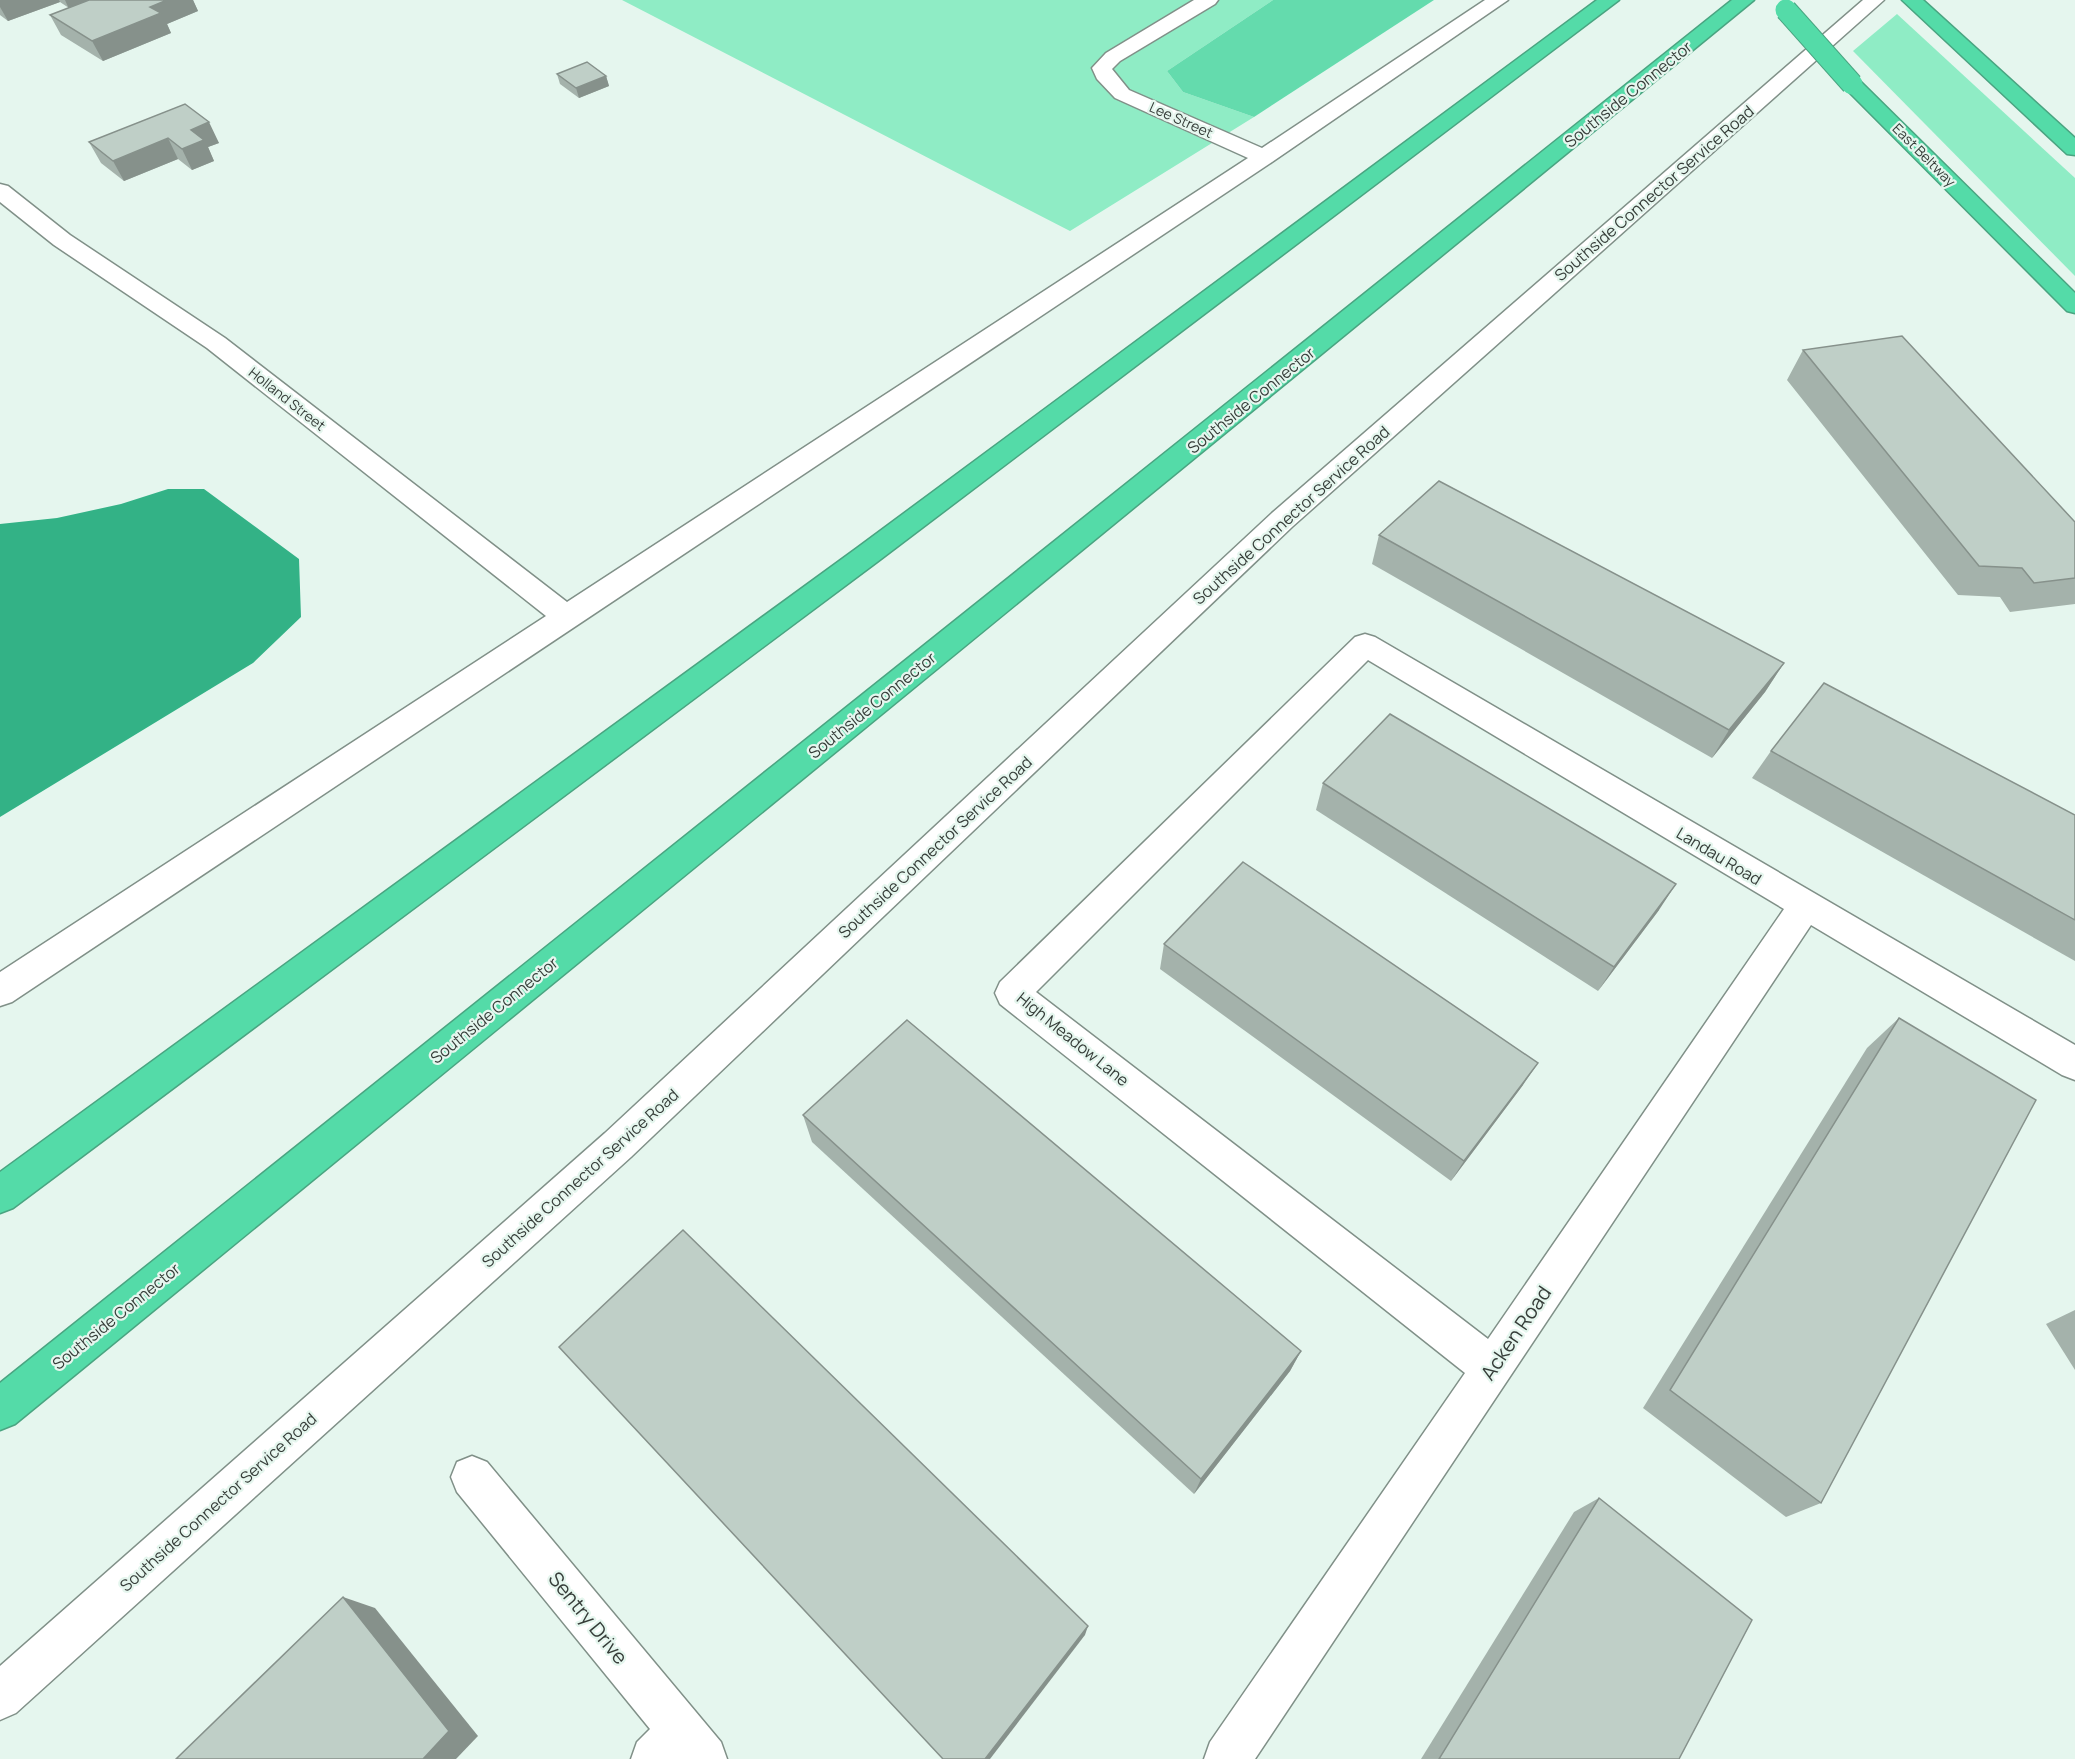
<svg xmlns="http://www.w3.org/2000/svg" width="2075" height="1759" font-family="Manrope,sans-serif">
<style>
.green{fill:#8fecc5}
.forest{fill:#64dbad}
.water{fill:#33b286}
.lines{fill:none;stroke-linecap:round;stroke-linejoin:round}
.minor-casing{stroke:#809088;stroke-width:3}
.highway-casing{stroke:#4aa481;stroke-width:3}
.minor{fill:#fff;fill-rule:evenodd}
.highway{fill:#54dba8;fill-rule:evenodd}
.highway-bridge-casing{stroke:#4aa481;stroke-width:23;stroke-linecap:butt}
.highway-bridge{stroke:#54dba8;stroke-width:21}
.wall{fill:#a4b2ab}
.shaded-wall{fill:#86918b}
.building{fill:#bfcfc7;stroke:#86918b;stroke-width:1.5}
.labels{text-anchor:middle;stroke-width:4.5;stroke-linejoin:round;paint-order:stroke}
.far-street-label{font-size:14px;fill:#363d39;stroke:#e5f6ee}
.street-label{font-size:16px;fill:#363d39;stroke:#e5f6ee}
.near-street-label{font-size:20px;fill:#363d39;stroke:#e5f6ee}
</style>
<rect width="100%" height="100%" fill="#e5f6ee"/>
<g class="green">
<polygon points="622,0 1273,0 1167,71 1183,92 1254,117 1070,231"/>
<polygon points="1897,14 2075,178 2075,276 1853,51"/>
</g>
<polygon class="forest" points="1273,0 1434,0 1254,117 1183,92 1167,71"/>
<polygon class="water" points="168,489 204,489 299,559 301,617 253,663 0,817 0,524 57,518 121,504"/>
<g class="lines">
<g class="minor-casing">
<g id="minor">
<polygon points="1194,0 1218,0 1215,4 1120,61 1112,69 1129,90 1262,148 1485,0 1508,0 1272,162 12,1002 0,1006 0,972 546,616 207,348 54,245 0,202 0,184 8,186 70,235 225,338 567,602 1248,158 1115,98 1097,79 1092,68 1106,53"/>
<polygon points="1863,0 1884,0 1292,527 631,1157 16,1713 0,1720 0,1666 605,1133 1272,513"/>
<path d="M1365,634L1375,637L2075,1045V1080L2062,1075L1811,925L1255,1759H1204L1210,1742L1465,1373L1000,1004L995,993L1000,982L1355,637ZM1368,660L1784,909L1488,1339L1036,992Z"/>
<polygon points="472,1456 487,1462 721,1742 727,1759 631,1759 637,1742 650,1729 457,1492 451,1477 457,1462"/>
</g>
</g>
<g class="highway-casing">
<g id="highway">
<polygon points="1597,0 1619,0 877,562 13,1208 0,1213 0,1172 857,548"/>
<polygon points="1732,0 1754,0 15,1424 0,1430 0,1383"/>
<polygon points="1902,0 1923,0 2075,138 2075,155 2067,154"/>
<polygon points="1852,78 1859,80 2075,293 2075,313 2067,311 1845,88 1842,84 1845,80"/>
</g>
</g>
<use href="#minor" class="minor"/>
<use href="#highway" class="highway"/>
<g class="highway-bridge-casing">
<polyline id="highway-bridge" points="1786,10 1852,84"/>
</g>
<use href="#highway-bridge" class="highway-bridge"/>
</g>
<g class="wall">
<polygon points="0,0 193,0 198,11 167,24 171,33 103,61 61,35 50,15 69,8 60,2 8,21 0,15"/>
<polygon points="557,74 606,76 609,86 579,98 560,84"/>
<polygon points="185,104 219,143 208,147 214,161 192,170 178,159 124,181 101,163 89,142"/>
<polygon points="1803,350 2075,522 2075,604 2010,612 2000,597 1958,595 1787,380"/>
<polygon points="1379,535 1784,663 1765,692 1712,758 1372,564"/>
<polygon points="1771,751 2075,815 2075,961 1752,778"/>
<polygon points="1323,783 1659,910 1598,991 1316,810"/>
<polygon points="1164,944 1523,1085 1451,1181 1160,969"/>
<polygon points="1899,1018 1821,1503 1786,1517 1643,1408 1867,1048"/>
<polygon points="803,1115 1301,1351 1290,1371 1194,1494 812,1142"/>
<polygon points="2075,1310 2075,1370 2046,1324"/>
<polygon points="1599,1498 1679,1759 1421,1759 1574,1512"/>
</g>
<g class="shaded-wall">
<polygon points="0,0 59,0 60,2 8,21 0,7"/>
<polygon points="65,0 92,0 69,9"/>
<polygon points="167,0 193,0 198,11 167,24 171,33 103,61 92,41 150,7"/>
<polygon points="606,76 609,86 579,98 576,88"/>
<polygon points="209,122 219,143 208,147 214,161 192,170 182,149 191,130"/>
<polygon points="168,138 178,159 124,181 113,161"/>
<polygon points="1784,663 1765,692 1712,758 1729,730"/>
<polygon points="1676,884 1659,910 1598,991 1614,967"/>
<polygon points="1538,1063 1523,1085 1451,1181 1464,1161"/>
<polygon points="1301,1351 1290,1371 1194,1494 1201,1479"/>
<polygon points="343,1597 375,1608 478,1736 456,1759 423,1759"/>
<polygon points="1088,1626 1085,1635 990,1759 985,1759"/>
</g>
<g class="building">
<polygon points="89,0 167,0 150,7 161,13 92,41 50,15"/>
<polygon points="587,62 606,76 576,88 557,74"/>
<polygon points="185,104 209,122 191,130 204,140 182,149 168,138 113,161 89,142"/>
<polygon points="1902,336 2075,522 2075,578 2034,583 2022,568 1979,566 1803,350"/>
<polygon points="1439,481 1784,663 1729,730 1379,535"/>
<polygon points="1824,683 2075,815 2075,920 1771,751"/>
<polygon points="1390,714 1676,884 1614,967 1323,783"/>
<polygon points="1243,862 1538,1063 1464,1161 1164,944"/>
<polygon points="1899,1018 2036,1100 1821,1503 1670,1390"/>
<polygon points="907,1020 1301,1351 1201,1479 803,1115"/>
<polygon points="683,1230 1088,1626 985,1759 943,1759 559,1347"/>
<polygon points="1599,1498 1752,1620 1679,1759 1439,1759"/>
<polygon points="343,1597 449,1731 423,1759 176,1759"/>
</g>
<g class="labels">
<g class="far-street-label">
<text transform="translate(1181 120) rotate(24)" y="5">Lee Street</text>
<text transform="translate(1924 155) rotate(45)" y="5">East Beltway</text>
<text transform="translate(287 399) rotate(38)" y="5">Holland Street</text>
</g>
<g class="street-label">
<text transform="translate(1628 94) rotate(-39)" y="6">Southside Connector</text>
<text transform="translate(1654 193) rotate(-41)" y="6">Southside Connector Service Road</text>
<text transform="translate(1251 400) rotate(-39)" y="6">Southside Connector</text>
<text transform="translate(1291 515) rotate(-42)" y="6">Southside Connector Service Road</text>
<text transform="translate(872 705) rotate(-39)" y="6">Southside Connector</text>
<text transform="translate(935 847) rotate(-43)" y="6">Southside Connector Service Road</text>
<text transform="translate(1719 856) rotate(31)" y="6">Landau Road</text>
<text transform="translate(494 1010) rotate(-39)" y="6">Southside Connector</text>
<text transform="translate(1073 1039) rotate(39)" y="6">High Meadow Lane</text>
<text transform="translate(580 1178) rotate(-42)" y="6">Southside Connector Service Road</text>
<text transform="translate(116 1316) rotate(-39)" y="6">Southside Connector</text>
<text transform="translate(218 1502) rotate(-42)" y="6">Southside Connector Service Road</text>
</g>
<g class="near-street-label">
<text transform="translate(1516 1333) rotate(-56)" y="7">Acken Road</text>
<text transform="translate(588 1618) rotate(51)" y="7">Sentry Drive</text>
</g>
</g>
</svg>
